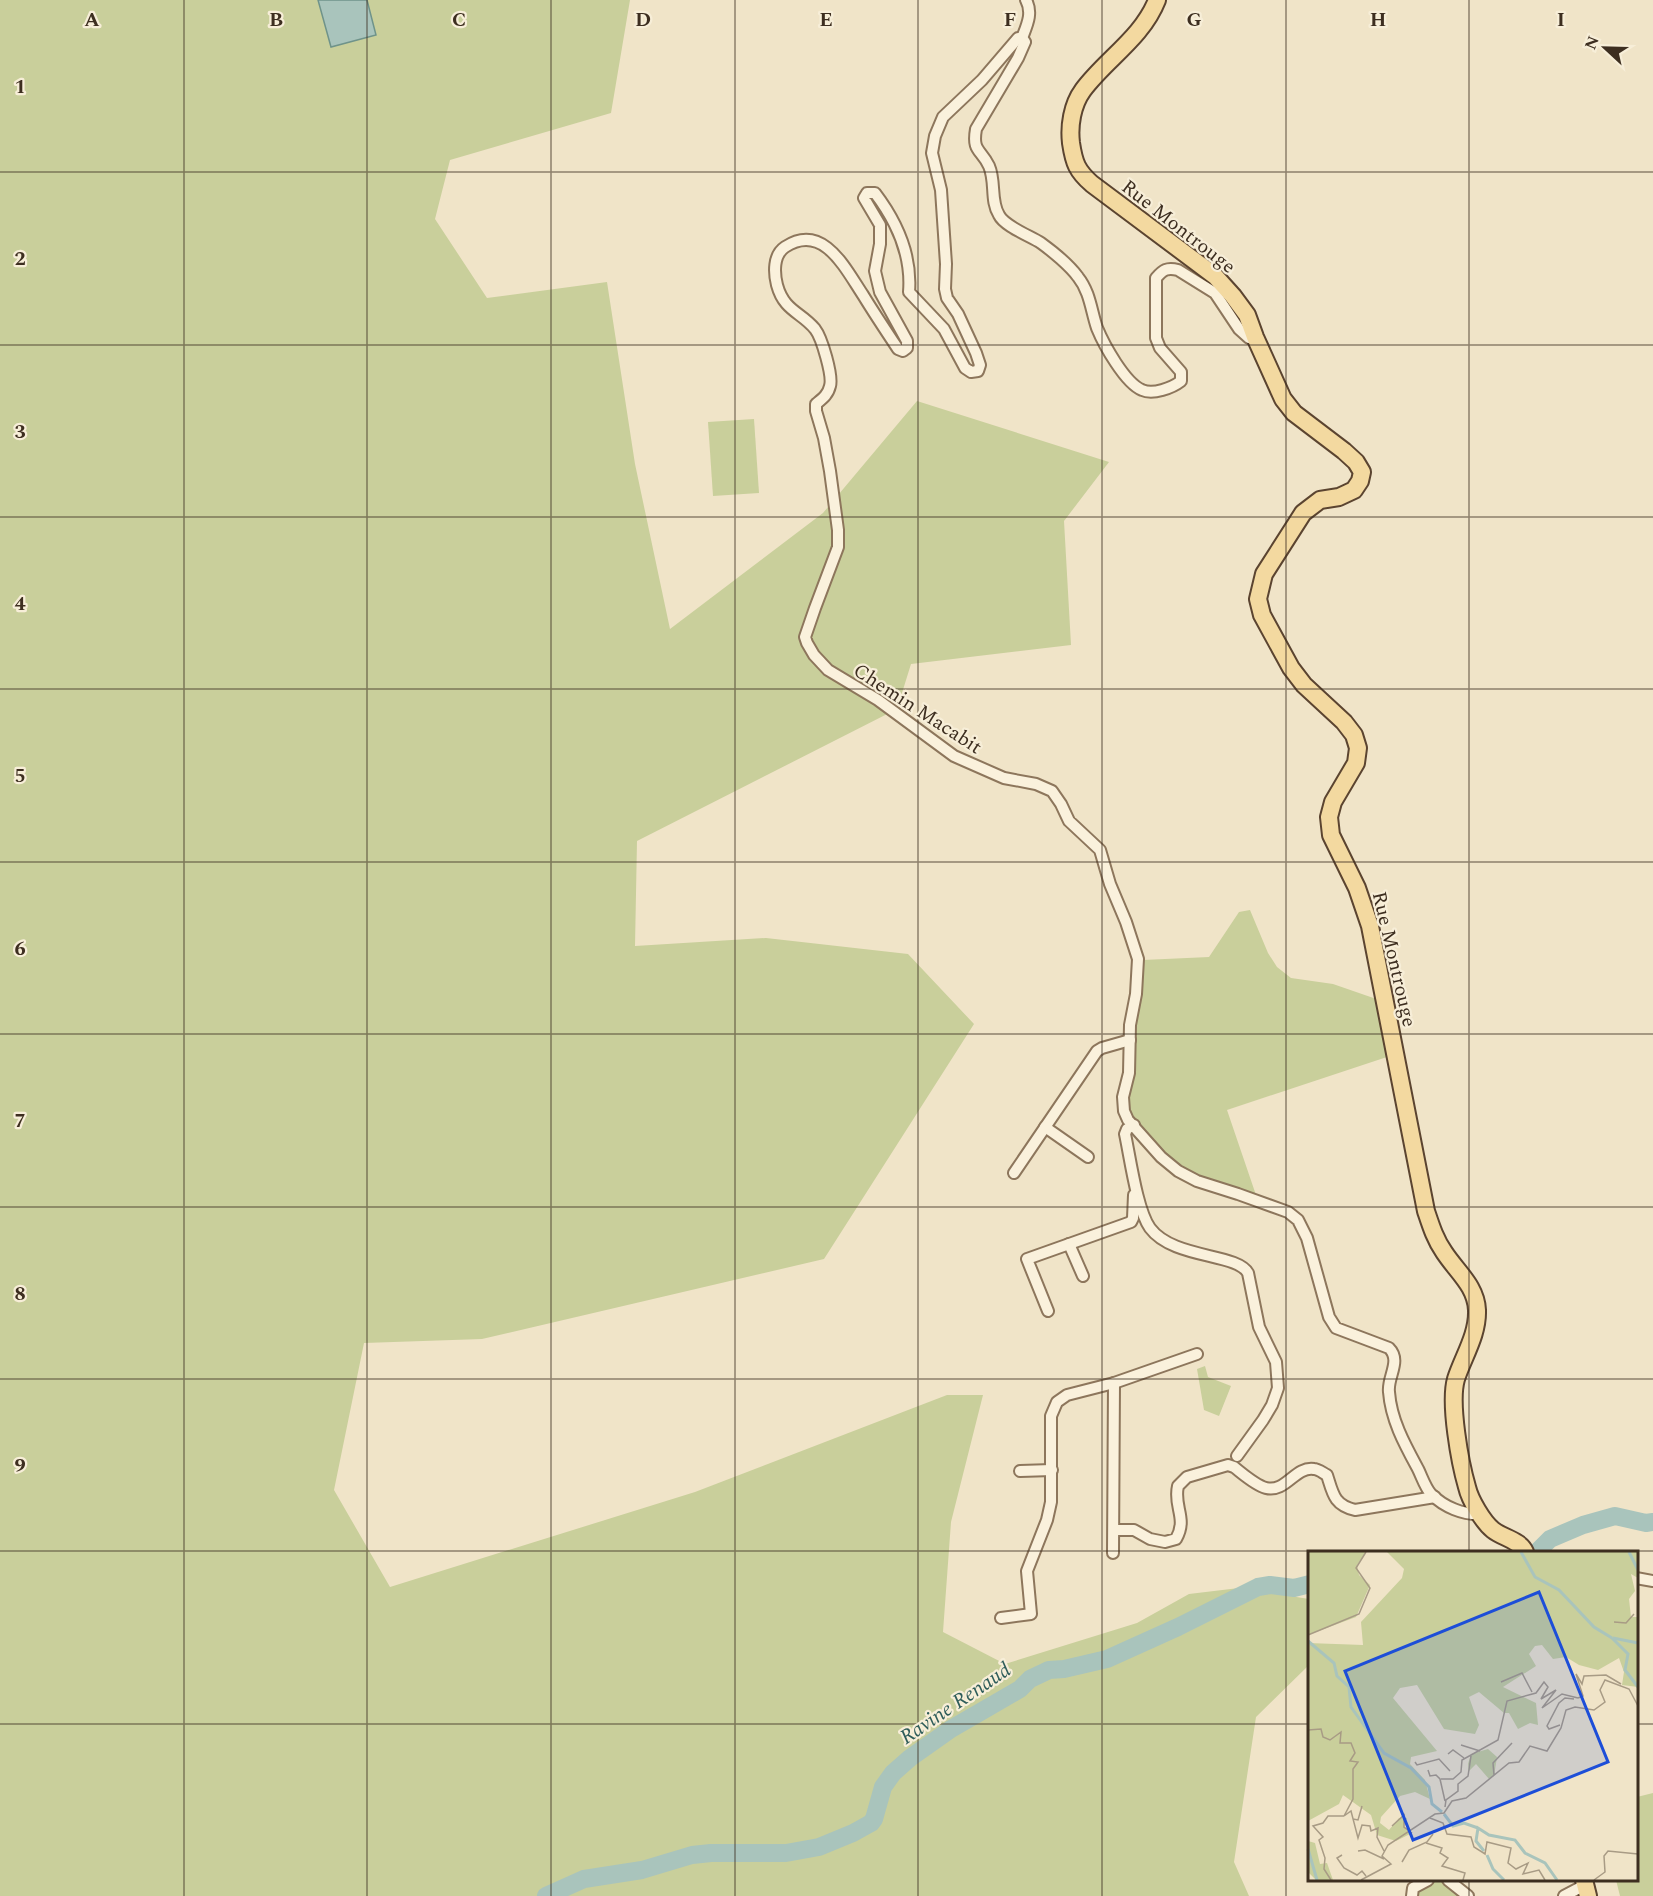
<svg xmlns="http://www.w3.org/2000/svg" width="1653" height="1896" font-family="Spectral,serif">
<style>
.green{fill:#c9cf9b}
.water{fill:#a9c4bc;stroke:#6f938a;stroke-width:1.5}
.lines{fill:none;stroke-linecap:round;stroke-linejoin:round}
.river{stroke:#a9c4bc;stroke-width:18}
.minor-casing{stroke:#8d765c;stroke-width:14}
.primary-casing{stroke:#5b4430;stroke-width:20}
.minor{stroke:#faf1dc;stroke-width:10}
.primary{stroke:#f3d9a0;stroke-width:16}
.grid{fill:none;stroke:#3d2e20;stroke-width:1.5;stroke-opacity:0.55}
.labels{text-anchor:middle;stroke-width:4.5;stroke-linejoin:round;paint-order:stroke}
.street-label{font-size:20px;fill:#3d2e20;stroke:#f7eed8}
.water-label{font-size:21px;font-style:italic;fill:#2f5d5a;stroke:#f7eed8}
.inset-river{fill:none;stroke:#a9c4bc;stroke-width:3}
.inset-road{fill:none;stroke:#a89b85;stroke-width:1.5}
.view{fill:#1d4ed8;fill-opacity:0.15;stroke:#1d4ed8;stroke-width:3}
.inset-edge{fill:none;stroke:#3d2e20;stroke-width:3}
.grid-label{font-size:20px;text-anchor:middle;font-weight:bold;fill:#3d2e20;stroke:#f7eed8;stroke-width:4.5;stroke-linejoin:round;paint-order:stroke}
</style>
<rect width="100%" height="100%" fill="#f0e4c8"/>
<g class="green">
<polygon points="0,0 630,0 611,113 450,160 435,219 487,298 607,282 635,464 670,629 823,513 917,401 1109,462 1064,521 1071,645 911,664 897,709 637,841 635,946 766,938 908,954 974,1024 824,1259 482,1339 364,1343 334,1490 390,1587 695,1492 947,1395 983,1395 951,1522 943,1632 1005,1664 1137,1623 1189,1594 1239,1588 1309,1599 1309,1665 1256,1717 1234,1862 1249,1896 0,1896"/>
<polygon points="754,419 759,493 713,496 708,422"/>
<polygon points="1250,910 1268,953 1277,967 1291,978 1333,984 1385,1002 1396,1054 1227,1110 1257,1198 1178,1171 1124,1111 1143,960 1209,957 1239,912"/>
<polygon points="1205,1366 1208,1377 1231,1386 1219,1416 1204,1410 1197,1369"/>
<polygon points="1653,1793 1653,1896 1620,1896 1616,1880 1636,1880 1637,1797"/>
<polygon points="1428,1880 1448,1880 1468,1896 1412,1896"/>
</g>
<polygon class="water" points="318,0 367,0 376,35 331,47"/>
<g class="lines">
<g class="river">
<polyline points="1537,1552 1550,1539 1583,1525 1615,1516 1646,1523 1653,1522"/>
<polyline points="546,1896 584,1879 642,1870 692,1855 711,1853 786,1853 819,1847 853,1833 871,1823 874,1819 883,1787 893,1773 910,1758 951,1729 1020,1689 1030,1679 1049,1670 1064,1669 1107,1659 1178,1627 1258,1587 1270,1585 1294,1588 1310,1584"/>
</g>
<g class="minor-casing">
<g id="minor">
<path d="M1022,38H1018L982,80L943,117L935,136L932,153L941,190L946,264L945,289L947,298L958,314L976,353L980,365L978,371L971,372L965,368L944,329L909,292C912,255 897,222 875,193H867L864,198L880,225V244L875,271L880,292L907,341V348L903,351L898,349C886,331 874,313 863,295C845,268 823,222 785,247C773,255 774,273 777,285C784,311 801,312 815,329C822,338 833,376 830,386C828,395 822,399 816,404V411L824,438L830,471L838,530V547L815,608L805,637L807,643L814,655L828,670L878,700L954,756L1004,778L1036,784L1052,791L1061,804L1069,821L1100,850L1110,884L1126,922L1138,959L1136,994L1130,1025L1129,1073L1123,1097L1124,1111L1128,1120L1161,1157L1178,1171L1197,1181L1238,1194L1288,1212L1298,1220L1307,1238L1329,1317L1336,1328L1389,1348C1402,1361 1387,1377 1389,1392C1391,1420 1405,1445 1418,1469C1422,1477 1425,1487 1431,1494C1444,1507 1463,1515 1481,1514"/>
<path d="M1022,38L1025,42L1018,58L976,129C972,152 981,149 989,166C996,182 990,201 999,215C1004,226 1030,236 1041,243C1052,251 1070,266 1078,277C1090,292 1091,310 1097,328C1104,345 1125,383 1142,390C1153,395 1172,388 1181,381V372L1160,348L1156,338V278C1163,270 1167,267 1178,270L1215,293L1239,329L1249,338L1255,337"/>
<path d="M1022,38C1027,25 1033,13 1026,0"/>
<path d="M1134,1125L1127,1129L1125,1134C1130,1157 1137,1210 1150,1228C1173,1259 1237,1253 1248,1273L1259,1327L1276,1362L1278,1388L1272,1405L1263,1420L1237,1456"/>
<polyline points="1045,1127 1088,1157"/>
<polyline points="1014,1173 1097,1051 1102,1048 1130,1040"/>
<polyline points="1069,1244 1083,1276"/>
<polyline points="1048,1311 1027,1259 1131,1222 1133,1218 1134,1195"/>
<polyline points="1020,1471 1052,1470"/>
<path d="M1114,1530H1134L1150,1539L1165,1542L1176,1539C1188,1518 1173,1507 1178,1486L1187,1477L1228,1465L1234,1467C1243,1474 1255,1485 1266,1488C1286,1493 1295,1466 1314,1469C1318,1469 1323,1473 1327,1475C1333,1494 1334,1505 1355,1510L1435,1497"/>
<polyline points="1113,1553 1114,1383"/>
<polyline points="1636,1578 1653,1581"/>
<polyline points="1001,1618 1031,1614 1027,1571 1047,1520 1051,1502 1051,1416 1057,1402 1067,1395 1114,1383 1197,1354"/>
<polyline points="1448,1880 1468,1896"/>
<polyline points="1412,1896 1413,1888 1428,1880"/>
<polyline points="1564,1896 1585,1885"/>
</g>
</g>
<g class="primary-casing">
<g id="primary">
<path d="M1157,0C1142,38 1106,59 1083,90C1072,105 1069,126 1071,143C1074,163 1077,171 1092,184L1215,276L1233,296L1247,315L1255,337L1283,399L1294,413L1344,451L1356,462L1362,472L1360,481L1354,490L1339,497L1320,500L1303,513L1264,574L1258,599L1262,615L1291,668L1304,685L1344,722L1354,735L1358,748L1356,763L1333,802L1329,817L1331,835L1357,888L1370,926L1426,1211C1431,1226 1435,1239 1444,1252C1457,1272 1476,1286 1477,1310C1478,1335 1463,1357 1456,1379C1449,1403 1460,1463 1467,1487C1470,1500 1483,1522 1493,1530C1503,1538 1520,1540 1525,1552"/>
<polyline points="1584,1880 1588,1896"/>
</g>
</g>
<use href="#minor" class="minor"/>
<use href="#primary" class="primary"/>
</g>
<path class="grid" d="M184,0V1896M367,0V1896M551,0V1896M735,0V1896M918,0V1896M1102,0V1896M1286,0V1896M1469,0V1552M0,172H1653M0,345H1653M0,517H1653M0,689H1653M0,862H1653M0,1034H1653M0,1207H1653M0,1379H1653M0,1551H1653M0,1724H1310M1636,1724H1653M1469,1880V1896"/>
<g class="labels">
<g class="street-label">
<text transform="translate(1179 226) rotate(38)" y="7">Rue Montrouge</text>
<text transform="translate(918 708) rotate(33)" y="7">Chemin Macabit</text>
<text transform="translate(1395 959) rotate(77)" y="7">Rue Montrouge</text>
</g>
<g class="water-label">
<text transform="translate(955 1703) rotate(-34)" y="7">Ravine Renaud</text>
</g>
</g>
<g transform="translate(1308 1551)">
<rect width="330" height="330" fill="#f0e4c8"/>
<path d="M0,1H58L49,14L51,24L62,34L48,66L0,84ZM79,1H330V27L323,23L327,40L321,48L323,66H330V136L314,134L316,121L311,107L290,119L271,114L258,106L245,108L234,94L227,95L221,103L228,115L195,136L228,152L230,174L222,172L210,178L201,162H196L171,141L161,146L171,174L167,183L136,178L109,134L92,137L85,147L129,200L103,206L102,213L117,229L122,248L107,241L92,245L73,266L72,272L81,279L91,267H99L96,276L104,282L88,290L69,284L63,264L35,244L31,253L0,270V92L55,94L53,71L94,27L96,18ZM180,198L189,206L186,225L181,228L168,213L161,220L160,213L163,203ZM0,290L7,292L12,313L19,312L25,329H8L0,321Z" fill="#c9cf9b"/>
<path class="inset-river" d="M213,1L227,26L251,39L286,76L304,87M321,1L330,19M304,87L320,103L317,119L330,136M305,87L330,92M0,90L26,112L29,125L41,136L43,156L76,202L103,217L121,236L124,253L134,261M136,263L145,275L156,272L170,277M0,298L9,329M176,300L168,290L170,277L181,284L207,289L217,302L237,312L249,329M179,304L185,318L196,329"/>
<path class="inset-road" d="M306,71L318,72L326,63M0,84L51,63L62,37L48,17L58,1M193,131L214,122L224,141M270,147L275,145L268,123L274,133L276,125L298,124L313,133M252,174L241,178L239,175L251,152L257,147L266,148M0,179L13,178L15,186L22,189L33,181L32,192H43L47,202L42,210L50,211L45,218V248L36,265L43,260L50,287L54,274L62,275L63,280L70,277L69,286L76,300M153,194L172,200M140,203L145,199L156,207M107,211L109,214L131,208L142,220M120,219L122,225L128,224L132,228L137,250M186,224L185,212L204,192M133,228H145L153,221L154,209L190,189L199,150L228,142L236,131L240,136L233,148L248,139L234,157L254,143L270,147M137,256L138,249L150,240V233L160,225L163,205M122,267L135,272L139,283L163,286L166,296L177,303L179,291L203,297L200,312L208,318L220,312L215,323L231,319L237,329M45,268L50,269L54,255M84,275L96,264V276L104,282M118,292L134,297L132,302L140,307L134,315L157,322L155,329M50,300L57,299L76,308M34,304L29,307L36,317L49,324L54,320L58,325M94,311L101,299L119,291L125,283M23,329L16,318L17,307L11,289L15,286L5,275L15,272L20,265H36M53,329L83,313L74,305L80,294L127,263L136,262L144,250L158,247L201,212L211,211L222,195L239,200L253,177L258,159L267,156L286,159L297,151L292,139L297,129L321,138L330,155M286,329L297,321L296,305L300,300L330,303"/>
<path class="view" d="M231,41L300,211L105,289L37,120Z"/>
<rect width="330" height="330" class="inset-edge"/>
</g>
<g class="grid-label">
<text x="92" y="26">A</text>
<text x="276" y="26">B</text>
<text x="459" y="26">C</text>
<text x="643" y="26">D</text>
<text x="826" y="26">E</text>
<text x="1010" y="26">F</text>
<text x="1194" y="26">G</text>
<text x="1378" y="26">H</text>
<text x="1561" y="26">I</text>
<text x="20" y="93">1</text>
<text x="20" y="265">2</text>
<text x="20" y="438">3</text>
<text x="20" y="610">4</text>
<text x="20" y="782">5</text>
<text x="20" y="955">6</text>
<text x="20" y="1127">7</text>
<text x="20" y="1300">8</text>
<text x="20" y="1472">9</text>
</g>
<g transform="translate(1605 48) rotate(292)" stroke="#f7eed8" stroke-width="4.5" paint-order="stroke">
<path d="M0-4.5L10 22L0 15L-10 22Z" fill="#3d2e20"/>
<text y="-9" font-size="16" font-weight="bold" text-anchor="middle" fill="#3d2e20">N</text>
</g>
</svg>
